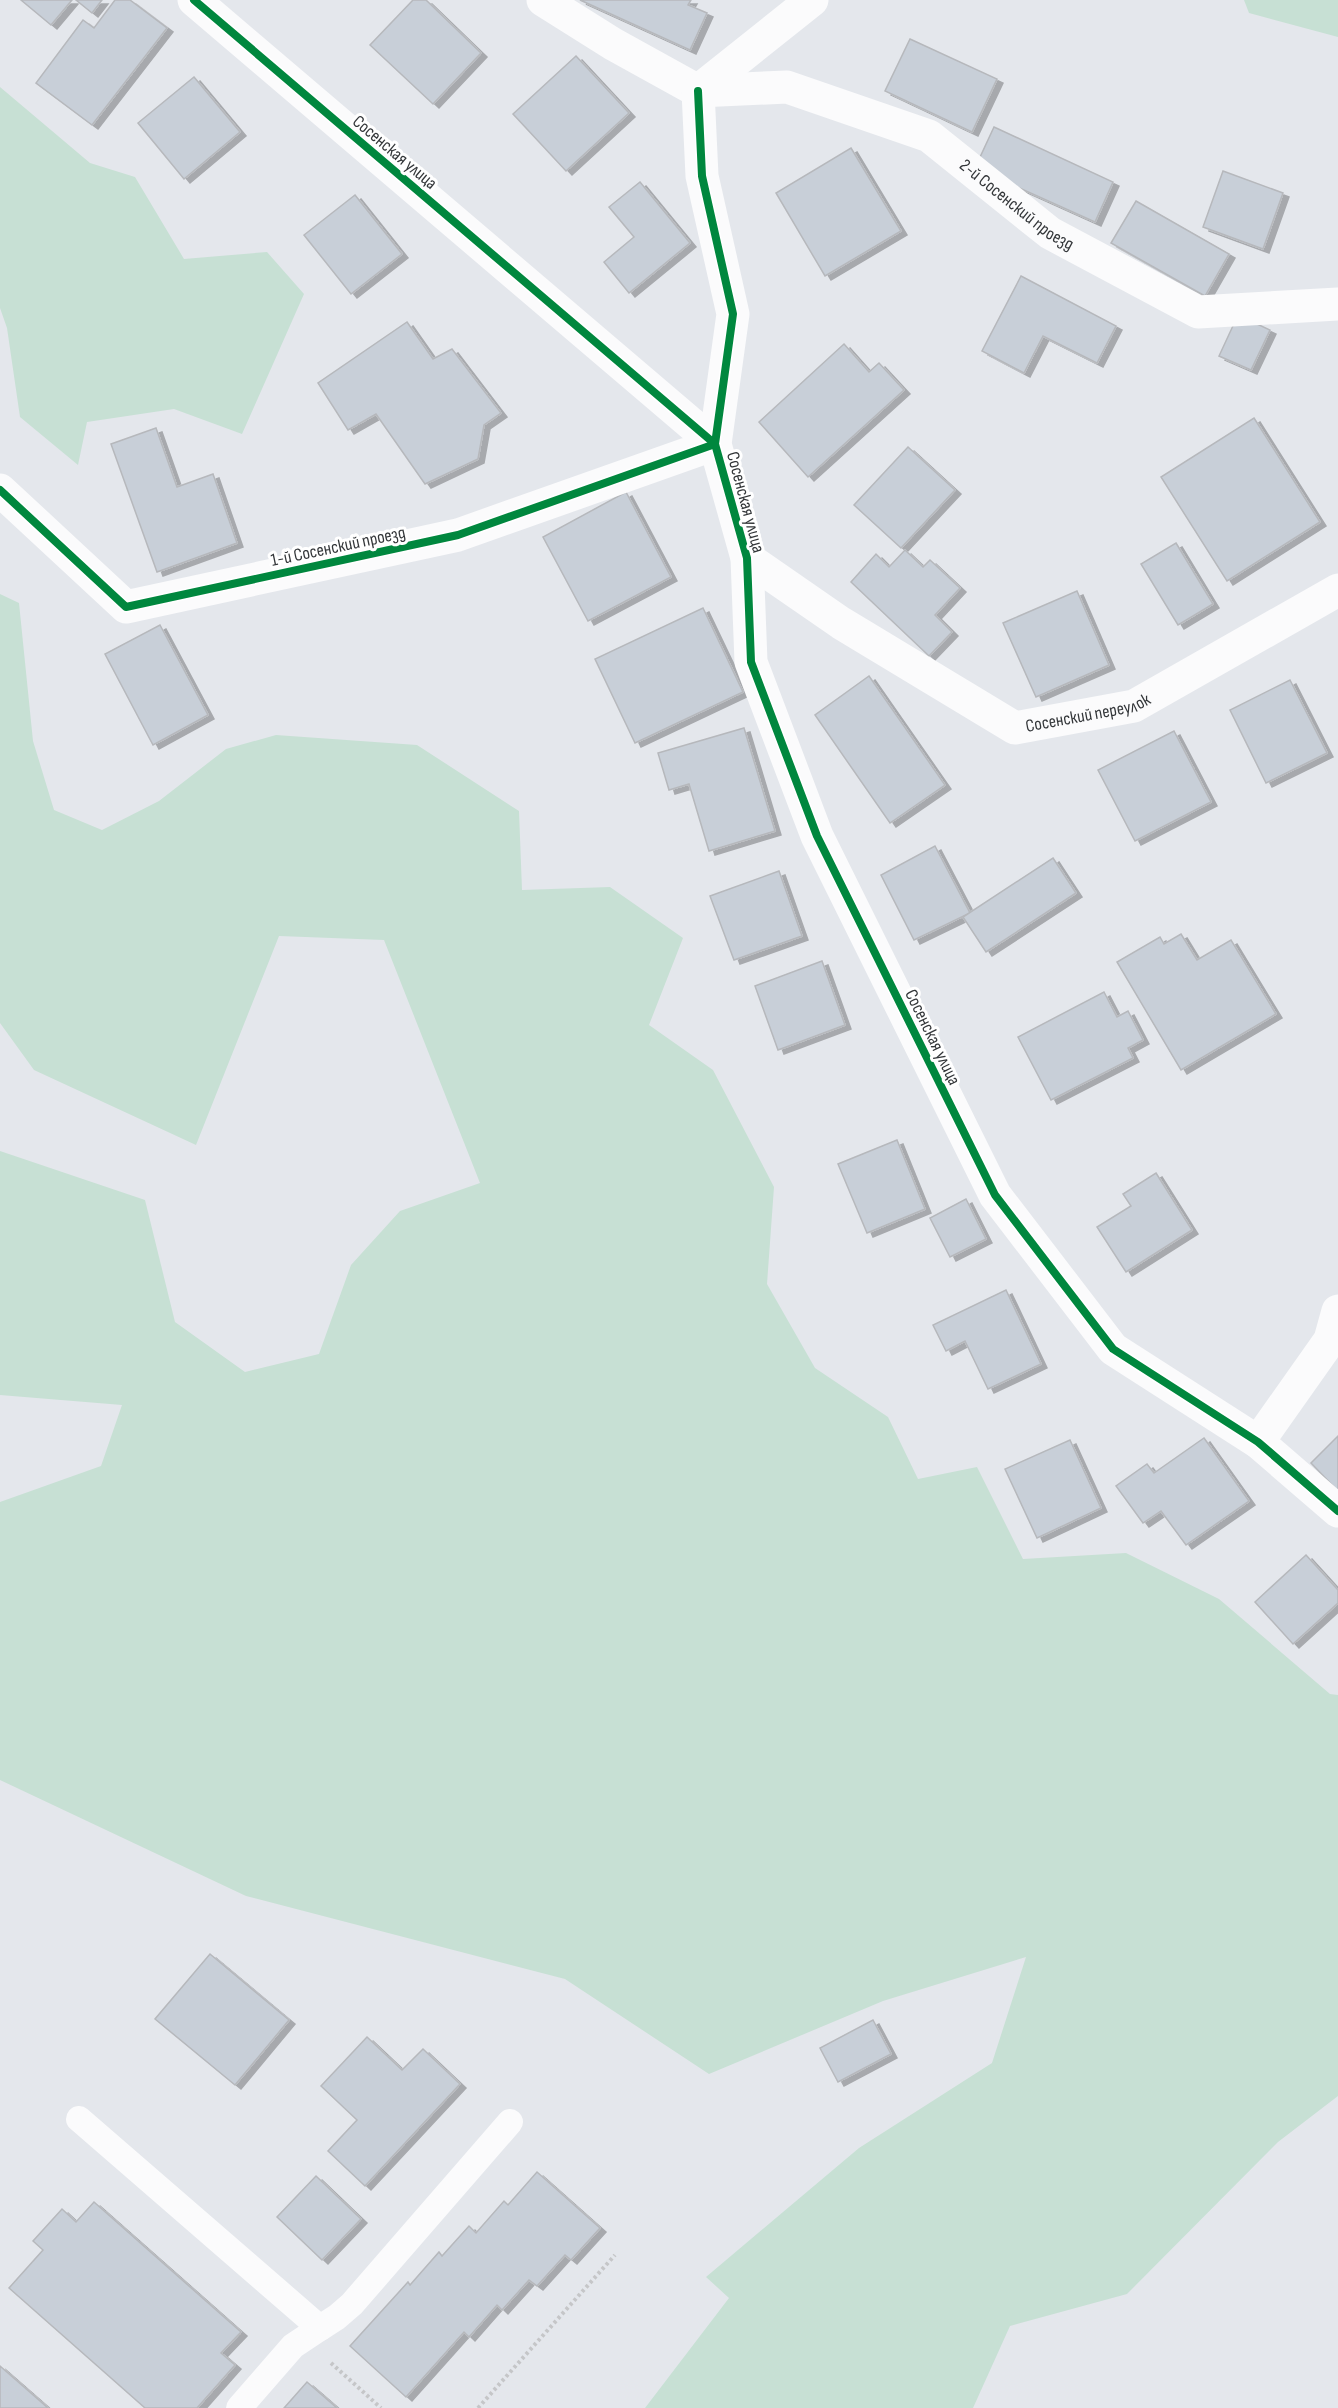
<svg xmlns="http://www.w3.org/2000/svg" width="1338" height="2408" font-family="'Sofia Sans Condensed',sans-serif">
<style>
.green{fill:#c7e0d4}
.building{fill:#c8cfd8;stroke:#b6b8bc;stroke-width:1.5;filter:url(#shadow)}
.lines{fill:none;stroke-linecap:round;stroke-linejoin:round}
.path{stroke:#c5c6c8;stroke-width:4;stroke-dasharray:3 3;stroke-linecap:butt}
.service{stroke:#fbfbfc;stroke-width:26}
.minor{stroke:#fbfbfc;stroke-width:33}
.cycleway-casing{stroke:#fff;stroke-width:11}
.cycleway{stroke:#00873e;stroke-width:8}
.labels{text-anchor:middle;stroke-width:6;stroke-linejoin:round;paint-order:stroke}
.street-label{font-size:18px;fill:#333639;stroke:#fff}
</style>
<defs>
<filter id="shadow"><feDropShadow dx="6" dy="4" stdDeviation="0" flood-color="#0004"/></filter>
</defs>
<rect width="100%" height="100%" fill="#e4e7ec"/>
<g class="green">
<polygon points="1244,0 1338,0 1338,37 1249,13"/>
<polygon points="0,87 90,163 135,177 184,259 267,252 304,294 242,434 174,409 87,422 78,465 20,417 7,328 0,308"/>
<polygon points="0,594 19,603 33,741 54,810 102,830 159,801 226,749 276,735 417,745 519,811 522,890 610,887 683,938 649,1025 713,1070 774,1187 767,1284 815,1368 888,1417 918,1479 977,1467 1023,1559 1126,1553 1219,1599 1330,1694 1338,1695 1338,2096 1278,2142 1127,2294 1010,2326 973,2408 645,2408 729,2298 706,2277 859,2148 992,2063 1026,1957 883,2001 709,2074 565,1979 246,1896 0,1780 0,1502 101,1466 122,1405 0,1395 0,1151 145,1200 175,1322 245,1372 319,1354 351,1265 400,1211 480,1183 384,940 279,936 196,1145 34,1070 0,1023"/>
</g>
<g class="building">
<polygon points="21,0 72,0 51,25"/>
<polygon points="76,0 102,0 92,13"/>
<polygon points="115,0 130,0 167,28 92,125 36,83 83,20 94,28"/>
<polygon points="413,0 426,0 481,53 433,104 370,45"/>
<polygon points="580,0 691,0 688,5 707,13 690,50"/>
<polygon points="910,39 997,79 972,132 885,91"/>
<polygon points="576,56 629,113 566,171 513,114"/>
<polygon points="194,77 240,132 184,179 138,123"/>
<polygon points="994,127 1113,182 1095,222 975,168"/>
<polygon points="851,148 901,231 825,276 776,193"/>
<polygon points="1223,171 1283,193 1263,249 1203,227"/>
<polygon points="640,182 690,243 629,293 604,262 634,237 609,207"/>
<polygon points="355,195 402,254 351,294 304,235"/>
<polygon points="1136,201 1229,254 1205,296 1111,243"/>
<polygon points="1021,276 1116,326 1097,363 1043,336 1024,373 982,351"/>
<polygon points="1238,315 1270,330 1251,370 1219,356"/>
<polygon points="407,322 433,359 452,349 501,413 484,425 478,459 425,484 376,414 348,430 318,383"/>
<polygon points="844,344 869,372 879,363 904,390 808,477 759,422"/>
<polygon points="1254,418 1320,522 1227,581 1161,477"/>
<polygon points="156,428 177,487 213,474 237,543 157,572 111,444"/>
<polygon points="908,447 955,490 901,548 854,505"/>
<polygon points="626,492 671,577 588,621 543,537"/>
<polygon points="1176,543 1213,604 1178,625 1141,564"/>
<polygon points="905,550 923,567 930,560 960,588 935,615 952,632 929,656 851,582 876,554 889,567"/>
<polygon points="1077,591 1109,665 1036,697 1003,623"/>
<polygon points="703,608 743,692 635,743 595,659"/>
<polygon points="160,625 208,715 153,745 105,654"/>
<polygon points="869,676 945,785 890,823 815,715"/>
<polygon points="1290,680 1327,753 1266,783 1230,710"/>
<polygon points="744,728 775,831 709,851 689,784 669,790 658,753"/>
<polygon points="1174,731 1211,802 1135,841 1098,770"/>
<polygon points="935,846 970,913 914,940 881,875"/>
<polygon points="1053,858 1076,893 986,952 963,917"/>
<polygon points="779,871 802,936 734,960 710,896"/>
<polygon points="1181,934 1197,960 1231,940 1276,1014 1181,1070 1117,962 1160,937 1164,944"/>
<polygon points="822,961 845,1025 778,1050 755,986"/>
<polygon points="1104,992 1117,1017 1128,1011 1143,1040 1128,1048 1133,1058 1051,1100 1018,1037"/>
<polygon points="897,1140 925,1209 867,1233 838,1164"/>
<polygon points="1156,1173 1192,1230 1126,1272 1097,1227 1131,1206 1123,1194"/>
<polygon points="966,1199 986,1239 950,1257 930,1218"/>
<polygon points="1006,1290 1041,1364 988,1389 965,1341 946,1351 933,1325"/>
<polygon points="1338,1436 1338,1491 1311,1463"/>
<polygon points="1204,1438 1249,1501 1186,1545 1161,1511 1143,1523 1116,1486 1147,1464 1154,1473"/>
<polygon points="1070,1440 1101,1508 1037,1538 1005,1469"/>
<polygon points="1306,1555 1338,1590 1338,1603 1293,1644 1255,1602"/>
<polygon points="210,1954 289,2020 235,2085 155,2019"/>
<polygon points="873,2020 891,2054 838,2082 820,2048"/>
<polygon points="367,2037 402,2070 423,2049 460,2084 365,2186 328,2151 357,2120 321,2086"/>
<polygon points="537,2172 600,2228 571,2260 565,2255 537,2286 529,2280 502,2310 497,2305 469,2337 464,2332 406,2397 350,2346 408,2282 410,2285 439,2252 442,2256 469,2226 476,2233 504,2201 508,2205"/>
<polygon points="316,2176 361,2219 322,2260 277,2217"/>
<polygon points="94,2202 241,2332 221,2353 235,2365 197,2408 145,2408 9,2288 43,2250 33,2241 62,2209 76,2222"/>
<polygon points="0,2366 48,2408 0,2408"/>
<polygon points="307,2382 337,2408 284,2408"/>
</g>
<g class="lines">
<g class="path">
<polyline points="331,2363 381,2408"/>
<polyline points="478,2408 615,2255"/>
</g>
<g class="service">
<polyline points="79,2119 320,2328 293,2346 239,2408"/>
<polyline points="320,2328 337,2317 352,2304 510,2122"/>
</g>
<g class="minor">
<polyline points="543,0 613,44 698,91"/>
<polyline points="698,91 702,176 733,314 715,444 747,558 751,662 817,836 995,1195 1113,1349 1258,1442 1338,1511"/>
<path id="s1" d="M698,91L787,87L929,136L1050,233L1198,312L1338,304"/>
<polyline points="698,91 812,0"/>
<polyline points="0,490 126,607 458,535 715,444 194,0"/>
<path id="s2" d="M747,558L841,623L1015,728L1134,706L1338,590"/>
<polyline points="1258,1442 1330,1340 1338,1311"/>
</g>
<g class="cycleway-casing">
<g id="cycleway">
<polyline points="698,91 702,176 733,314 715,444 747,558 751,662 817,836 995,1195 1113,1349 1258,1442 1338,1511"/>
<polyline points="0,490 126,607 458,535 715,444 194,0"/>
</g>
</g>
<use href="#cycleway" class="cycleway"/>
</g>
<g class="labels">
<g class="street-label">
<text transform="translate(395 152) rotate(40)" y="6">Сосенская улица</text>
<text dy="6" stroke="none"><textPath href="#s1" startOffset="351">2-й Сосенский проезд</textPath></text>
<text transform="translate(746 502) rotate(75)" y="6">Сосенская улица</text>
<text transform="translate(338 546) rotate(-12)" y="6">1-й Сосенский проезд</text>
<text dy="6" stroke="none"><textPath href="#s2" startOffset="392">Сосенский переулок</textPath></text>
<text transform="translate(933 1037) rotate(64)" y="6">Сосенская улица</text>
</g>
</g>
</svg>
